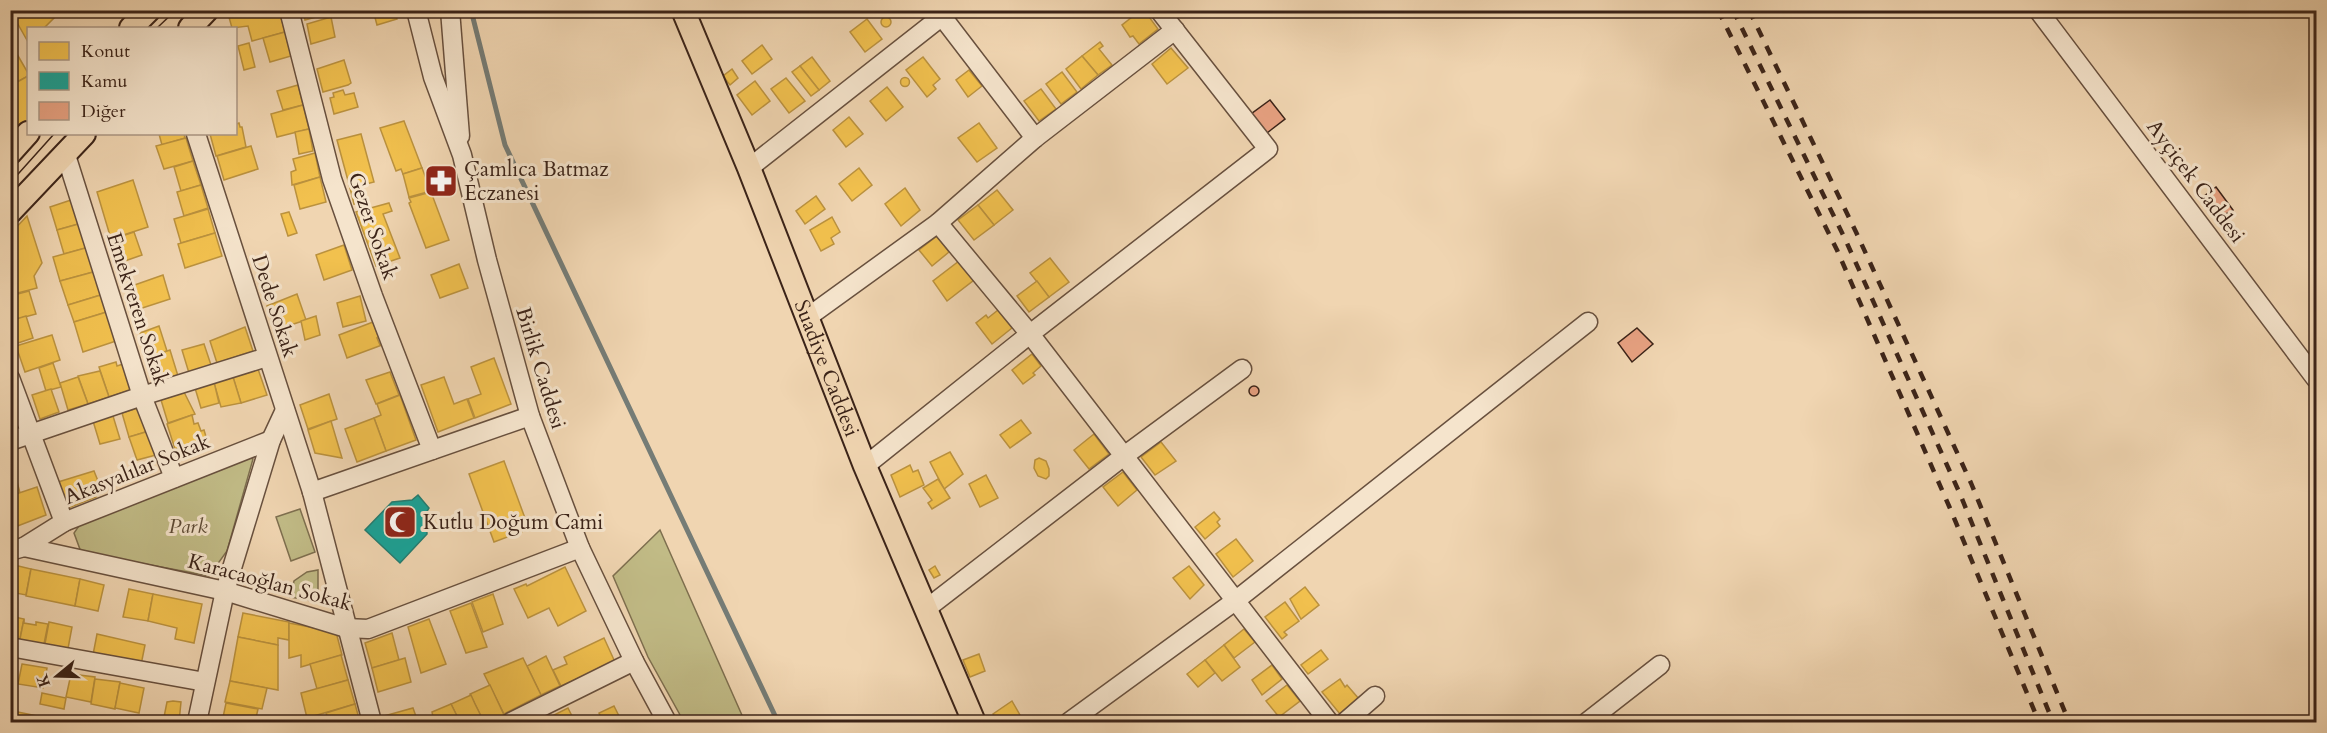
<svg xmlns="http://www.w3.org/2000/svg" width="2327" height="733" font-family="Cardo,serif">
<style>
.green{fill:#c1bb86;stroke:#7e6f4f;stroke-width:1.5}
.homes{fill:#f2c14e;stroke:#bb923e;stroke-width:1.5}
.public{fill:#17a398;stroke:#227d72;stroke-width:1.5}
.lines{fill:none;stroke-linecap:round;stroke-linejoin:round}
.stream{stroke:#757c76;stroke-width:5}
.building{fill:#e7a181;stroke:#3b2318;stroke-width:1.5}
.minor-casing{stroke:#68503e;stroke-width:21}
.major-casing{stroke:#3b2318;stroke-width:26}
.minor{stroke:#f5e4cc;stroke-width:18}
.major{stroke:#f0d5b1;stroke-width:22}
.tram{stroke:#3b2318;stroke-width:1.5}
.rail{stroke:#3b2318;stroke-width:4.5;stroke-dasharray:10 10;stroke-linecap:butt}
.labels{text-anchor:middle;stroke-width:6;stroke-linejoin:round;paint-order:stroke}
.poi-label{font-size:21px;fill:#3b2318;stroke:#f5e4cc;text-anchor:start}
.street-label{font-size:21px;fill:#3b2318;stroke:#f5e4cc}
.park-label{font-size:21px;font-style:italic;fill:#5c4934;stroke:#f5e4cc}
</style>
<rect width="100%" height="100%" fill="#f0d5b1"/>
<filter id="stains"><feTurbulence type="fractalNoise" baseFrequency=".00333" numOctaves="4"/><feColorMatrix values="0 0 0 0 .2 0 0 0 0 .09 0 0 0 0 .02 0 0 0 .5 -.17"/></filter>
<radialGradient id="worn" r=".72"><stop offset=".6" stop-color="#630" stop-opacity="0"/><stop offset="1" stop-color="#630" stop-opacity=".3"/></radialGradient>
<g class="green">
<polygon points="244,455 253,459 227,551 209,576 81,552 74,533 81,523"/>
<polygon points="300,509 315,552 291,561 276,517"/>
<polygon points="660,530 745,722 684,722 648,657 613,576"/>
<polygon points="318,570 318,602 290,597 294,581 307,572"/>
</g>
<g class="homes">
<polygon points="10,10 53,10 56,16 44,28 28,28 28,42"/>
<polygon points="227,10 279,10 285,32 252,41 248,26 232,28"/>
<polygon points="303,10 326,10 327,14 305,20"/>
<polygon points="373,10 394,10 397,19 377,25"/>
<polygon points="1141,10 1144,10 1158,29 1139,44 1133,36 1130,37 1122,25"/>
<polygon points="331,17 335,37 311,44 307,24"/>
<circle cx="886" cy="22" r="5"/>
<polygon points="867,19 882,39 865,52 850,32"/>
<polygon points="285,32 291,56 270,62 263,38"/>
<polygon points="10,42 28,73 28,76 10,86"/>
<polygon points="1100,42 1103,46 1099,49 1112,65 1098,75 1082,56"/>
<polygon points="249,43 255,67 244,70 238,46"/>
<polygon points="762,45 772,59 752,74 742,61"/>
<polygon points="1171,48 1188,68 1167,84 1152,64"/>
<polygon points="1082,56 1098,75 1081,89 1066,69"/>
<polygon points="812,57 830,81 819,90 800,66"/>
<polygon points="923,57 940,79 933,85 936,89 927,97 906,70"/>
<polygon points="344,60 351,83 348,85 323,92 317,69"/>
<polygon points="800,66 819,90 811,96 792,72"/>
<polygon points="732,69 738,78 730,85 723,76"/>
<polygon points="969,70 982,86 968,97 956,80"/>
<polygon points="1062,72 1077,92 1061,104 1046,84"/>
<polygon points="28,76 28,123 10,141 10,86"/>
<circle cx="905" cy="82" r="4.5"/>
<polygon points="786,78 805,101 789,113 771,89"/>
<polygon points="755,81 770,101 752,115 737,95"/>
<polygon points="298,85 303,105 283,110 277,91"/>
<polygon points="887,87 903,107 886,121 870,101"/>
<polygon points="1041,89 1056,109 1039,121 1024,101"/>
<polygon points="343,90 345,95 354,93 358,107 334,114 330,98 334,97 333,93"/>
<polygon points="303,105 309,129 277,137 271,114"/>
<polygon points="849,117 863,134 846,147 833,130"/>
<polygon points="404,121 422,168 403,174 401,169 396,171 380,128"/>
<polygon points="239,123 240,127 242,127 246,147 216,156 210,134 236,134 236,124"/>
<polygon points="979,123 997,148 977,162 958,138"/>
<polygon points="309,129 313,151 299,154 295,132"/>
<polygon points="159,134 184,134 185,138 162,145"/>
<polygon points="361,134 374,182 350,188 337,140"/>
<polygon points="186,138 193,161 164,169 156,146"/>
<polygon points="251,146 258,169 224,180 217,156"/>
<polygon points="315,153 320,177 292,185 291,172 296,170 293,159"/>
<polygon points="193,161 201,185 181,191 174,167"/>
<polygon points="422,168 431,191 409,197 403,174"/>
<polygon points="859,168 872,185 852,201 839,184"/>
<polygon points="320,177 326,202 300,209 294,185"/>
<polygon points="133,180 148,227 111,239 97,192"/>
<polygon points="201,185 208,208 184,216 177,192"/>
<polygon points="360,186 364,202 354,204 350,188"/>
<polygon points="905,188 920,210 901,226 885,204"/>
<polygon points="997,190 1013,210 994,225 978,205"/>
<polygon points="431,192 449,240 426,248 409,203 411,202 409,198"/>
<polygon points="816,196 825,209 805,224 796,211"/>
<polygon points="74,199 82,223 57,230 50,207"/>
<polygon points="389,203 392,211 383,214 400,258 376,266 356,212"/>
<polygon points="978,205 994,225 974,240 958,220"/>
<polygon points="208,209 215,233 181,243 174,219"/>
<polygon points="289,212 297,233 288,236 281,214"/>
<polygon points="27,216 42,263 34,276 37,288 10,295 10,234"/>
<polygon points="832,217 840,232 831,238 834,244 821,251 810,230"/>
<polygon points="82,223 89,247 64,254 57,230"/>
<polygon points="134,232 142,255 119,263 110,240"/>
<polygon points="215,233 222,256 185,268 178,244"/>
<polygon points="937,236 949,252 932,266 919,250"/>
<polygon points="344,245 352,270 324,280 316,255"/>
<polygon points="89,247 97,271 60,281 53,257"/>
<polygon points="1050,258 1069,282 1049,297 1030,273"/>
<polygon points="959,261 974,280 947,301 933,281"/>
<polygon points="459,264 468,288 440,298 431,275"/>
<polygon points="97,271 104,294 68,305 60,281"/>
<polygon points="163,275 170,299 133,311 126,288"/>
<polygon points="1037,281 1049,297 1029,312 1017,296"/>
<polygon points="29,291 36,314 10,321 10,296"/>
<polygon points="104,294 110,311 74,322 68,305"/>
<polygon points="297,294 306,320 275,330 267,306"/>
<polygon points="360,296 366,321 343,327 337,303"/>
<polygon points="998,310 1012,328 992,344 976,323 986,315 988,318"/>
<polygon points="110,311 119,340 83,352 74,322"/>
<polygon points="26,316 33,338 15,344 10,321"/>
<polygon points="316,316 320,335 305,340 301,321"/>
<polygon points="373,322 379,338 377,338 380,345 382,345 347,358 339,335"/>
<polygon points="159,326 167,351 147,358 140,333"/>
<polygon points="245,327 253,351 217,363 210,341"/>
<polygon points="52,335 60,360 25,372 16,346"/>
<polygon points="204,344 211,365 189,373 182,350"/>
<polygon points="170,350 178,376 155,383 147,358"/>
<polygon points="1032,354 1041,366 1033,373 1035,375 1023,384 1012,370"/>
<polygon points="494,358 511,404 475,418 468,399 481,394 471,367"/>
<polygon points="116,362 117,366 126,363 134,389 109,397 99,367"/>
<polygon points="53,363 61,387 46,391 39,368"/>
<polygon points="258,369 267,395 241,403 233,377"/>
<polygon points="100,371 109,397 88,404 78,376"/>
<polygon points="390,372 399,395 376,404 366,380"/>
<polygon points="78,377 88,404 68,410 60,383"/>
<polygon points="233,377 241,403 221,407 214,383"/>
<polygon points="444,377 454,404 467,399 474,418 438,432 421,385"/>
<polygon points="214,382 219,403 201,408 195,388"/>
<polygon points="51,389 59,412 40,419 32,395"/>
<polygon points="184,392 195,414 168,423 161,400"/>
<polygon points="329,394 337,419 308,429 300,405"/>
<polygon points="400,395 416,440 386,451 374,418 381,415 377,404"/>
<polygon points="10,405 17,425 10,427"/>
<polygon points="141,407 149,431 129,437 122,413"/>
<polygon points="192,415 194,424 198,423 201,431 204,430 207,440 175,449 167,424"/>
<polygon points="113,416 120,439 100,444 93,421"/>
<polygon points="374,418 386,451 357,462 345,429"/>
<polygon points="1021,420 1031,433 1010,448 1000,435"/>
<polygon points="331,421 342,458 315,453 308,430"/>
<polygon points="149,431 156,455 137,460 129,437"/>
<polygon points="1094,434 1109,454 1089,469 1074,450"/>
<polygon points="1161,442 1176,461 1155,475 1141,457"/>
<polygon points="950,452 963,474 944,489 930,462"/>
<polygon points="1039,458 1046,461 1049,469 1049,476 1046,479 1038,476 1034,468 1035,460"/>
<polygon points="504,461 529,529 494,542 469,474"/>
<polygon points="910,465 913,472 918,470 924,485 900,497 891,475"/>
<polygon points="14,470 20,493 10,496 10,471"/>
<polygon points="94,471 100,486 93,488 96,497 68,508 58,482"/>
<polygon points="1123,472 1137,490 1118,506 1103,487"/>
<polygon points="986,475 998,498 980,507 969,484"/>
<polygon points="938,479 950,498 932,509 928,503 932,500 923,488"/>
<polygon points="37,487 46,515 15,527 10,515 10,496"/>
<polygon points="1214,512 1220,519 1217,522 1220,526 1205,539 1195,527"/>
<polygon points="1236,539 1253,561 1233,577 1216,554"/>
<polygon points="10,564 31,569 26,595 10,592"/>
<polygon points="935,566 940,575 934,578 929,570"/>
<polygon points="1189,566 1204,585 1190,599 1173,578"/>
<polygon points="565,567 586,611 558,626 549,608 528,618 514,589 526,584 527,586"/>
<polygon points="31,569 80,579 75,606 26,596"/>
<polygon points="80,579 104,585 98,611 75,606"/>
<polygon points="1305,587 1319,605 1301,619 1290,599"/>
<polygon points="129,589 153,594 148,621 123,617"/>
<polygon points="153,594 202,604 194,643 175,639 177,628 148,621"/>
<polygon points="493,594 503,624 483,632 472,602"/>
<polygon points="1285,602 1299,621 1284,632 1287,635 1282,639 1265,617"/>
<polygon points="471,603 487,647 466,653 450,611"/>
<polygon points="243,613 289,622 289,640 278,638 278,645 238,637"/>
<polygon points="10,616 24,619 19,644 10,642"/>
<polygon points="24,619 24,623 36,625 36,622 48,624 43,649 19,644"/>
<polygon points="429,619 446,664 421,673 408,627"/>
<polygon points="49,622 72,627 67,654 44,649"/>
<polygon points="289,623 336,632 342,655 301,667 301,655 289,658"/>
<polygon points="1244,629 1255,642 1234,658 1224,645"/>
<polygon points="392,633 399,660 372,668 365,643"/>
<polygon points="97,634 145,645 140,670 92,660"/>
<polygon points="238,637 278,645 278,690 230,681"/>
<polygon points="604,638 615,662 561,686 553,670 567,664 564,657"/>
<polygon points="1224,645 1240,667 1222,681 1205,660"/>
<polygon points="1321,650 1328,659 1308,674 1301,665"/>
<polygon points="979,654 985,671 970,677 963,660"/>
<polygon points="341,655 348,680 317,689 310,664"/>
<polygon points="546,656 560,686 541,695 527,666"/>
<polygon points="405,658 411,682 378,692 372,668"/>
<polygon points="523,658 541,695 504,714 484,674"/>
<polygon points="1205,660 1215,673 1198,687 1187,674"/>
<polygon points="22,664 47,668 43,688 18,684"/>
<polygon points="1272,665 1282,679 1262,695 1252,680"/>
<polygon points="71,674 95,677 91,702 66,697"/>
<polygon points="95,679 120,682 115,709 91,704"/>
<polygon points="1340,679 1345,687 1347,685 1359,699 1340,714 1322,692"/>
<polygon points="348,680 355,704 307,718 301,693"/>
<polygon points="230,681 267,688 262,709 225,702"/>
<polygon points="120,683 144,688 139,713 115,708"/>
<polygon points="490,685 504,715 484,722 470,694"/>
<polygon points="1287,685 1300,701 1279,717 1266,701"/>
<polygon points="42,693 66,698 64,709 40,704"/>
<polygon points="471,695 475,704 484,722 460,722 451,704"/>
<polygon points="173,701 181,702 179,722 163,722 167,702"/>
<polygon points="1012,701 1024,722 997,722 993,714"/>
<polygon points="226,703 258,709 255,722 222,722"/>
<polygon points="355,704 360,722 329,722 326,713"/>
<polygon points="451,704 460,722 434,722 432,712"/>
<polygon points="614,706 622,722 603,722 599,713"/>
<polygon points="413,708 418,722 386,722 384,716"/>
<polygon points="568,708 575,722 548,722 546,719"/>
<polygon points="13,711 62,721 62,722 11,722"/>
</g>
<polygon class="public" points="418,495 429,508 426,513 427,534 400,563 365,530 392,502 412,500"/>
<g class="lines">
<polyline class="stream" points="471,10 505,145 778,722"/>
</g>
<g class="building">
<polygon points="1270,100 1285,119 1267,133 1251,114"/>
<polygon points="2216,187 2233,210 2219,218 2203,197"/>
<polygon points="1637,328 1653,344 1632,362 1618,343"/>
<circle cx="1254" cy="391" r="5"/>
</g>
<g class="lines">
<g class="minor-casing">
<g id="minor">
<polyline points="289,10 332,179 373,296 432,450"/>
<polyline points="416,10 433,77 462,155 487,260 530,416 580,548 634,661 667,722"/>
<polyline points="450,10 460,136"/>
<polyline points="937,10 1035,138"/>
<polyline points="1159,10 1268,149 1030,334 1329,722"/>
<polyline points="2038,10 2316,379"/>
<polyline points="196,134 312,492 372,722"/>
<polyline points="65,152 142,396 174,478"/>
<polyline points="749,168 950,10"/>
<polyline points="808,317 938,223 1035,138 1175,30"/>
<polyline points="10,378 64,522"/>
<polyline points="10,441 142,396 267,357"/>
<polyline points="865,466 1030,334 938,223"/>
<polyline points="312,492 530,416"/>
<polyline points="24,547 64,522 271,440"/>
<polyline points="10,551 24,547 225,591 346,628 368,629 580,548"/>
<polyline points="926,609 1124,456 1242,369"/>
<polyline points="10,647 205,682"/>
<polyline points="197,722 225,591 271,440 285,410"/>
<polyline points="511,722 634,661"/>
<polyline points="1069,722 1235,601 1588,322"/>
<polyline points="1345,722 1375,696"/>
<polyline points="1587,722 1660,665"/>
</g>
</g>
<g class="major-casing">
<g id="major">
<path id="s1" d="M683,10L749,168L865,466L974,722"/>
<polyline points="131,28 149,10"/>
<polyline points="190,28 207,10"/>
<polyline points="10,153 28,133"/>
<polyline points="10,212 84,134"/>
</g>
</g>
<use href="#minor" class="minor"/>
<use href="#major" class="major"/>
<g class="tram">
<polyline points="157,28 176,10"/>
<polyline points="10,183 54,134"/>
</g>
<g class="rail">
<polyline points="1718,10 1837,250 1949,506 2039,722"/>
<polyline points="1733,10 1846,241 1960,494 2053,722"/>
<polyline points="1749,10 1856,232 1971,483 2069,722"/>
</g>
</g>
<defs>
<g id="pharmacy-square" transform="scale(1.725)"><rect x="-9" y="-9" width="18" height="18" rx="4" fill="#8f2418" stroke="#f5e4cc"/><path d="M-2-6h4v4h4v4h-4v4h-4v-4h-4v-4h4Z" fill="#fff"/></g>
<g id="mosque-square" transform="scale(1.725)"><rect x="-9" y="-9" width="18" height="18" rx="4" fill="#8f2418" stroke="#f5e4cc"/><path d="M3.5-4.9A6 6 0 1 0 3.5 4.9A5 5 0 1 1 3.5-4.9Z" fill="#fff"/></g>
</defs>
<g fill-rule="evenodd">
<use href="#pharmacy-square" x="441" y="181"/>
<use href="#mosque-square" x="400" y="522"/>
</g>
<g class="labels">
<g class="poi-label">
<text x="464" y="176">Çamlıca Batmaz<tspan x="464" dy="24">Eczanesi</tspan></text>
<text x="423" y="529">Kutlu Doğum Cami</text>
</g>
<g class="street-label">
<text transform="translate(2196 181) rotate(53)" y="7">Ayçiçek Caddesi</text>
<text transform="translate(373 226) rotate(71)" y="7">Gezer Sokak</text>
<text transform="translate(275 306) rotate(72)" y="7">Dede Sokak</text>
<text transform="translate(138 309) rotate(72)" y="7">Emekveren Sokak</text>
<text dy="7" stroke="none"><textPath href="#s1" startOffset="386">Suadiye Caddesi</textPath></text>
<text transform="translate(541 368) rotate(73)" y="7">Birlik Caddesi</text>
<text transform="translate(137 469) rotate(-22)" y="7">Akasyalılar Sokak</text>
<text transform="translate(270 582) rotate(15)" y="7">Karacaoğlan Sokak</text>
</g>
<g class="park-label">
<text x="188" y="533">Park</text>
</g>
</g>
<rect width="2327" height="733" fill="none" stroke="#f0d5b1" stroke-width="36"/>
<rect x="12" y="12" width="2303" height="709" fill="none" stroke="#3b2318" stroke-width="3"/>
<rect x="18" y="18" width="2291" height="697" fill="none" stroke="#3b2318" stroke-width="1.5"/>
<rect x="27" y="27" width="210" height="108" fill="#f5e4cc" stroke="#ab9784" stroke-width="1.5"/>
<rect x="39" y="42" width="30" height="18" fill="#f2c14e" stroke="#ab9784" stroke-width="1.5"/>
<text x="81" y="57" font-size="18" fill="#3b2318">Konut</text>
<rect x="39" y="72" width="30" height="18" fill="#17a398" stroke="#ab9784" stroke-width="1.5"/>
<text x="81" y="87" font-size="18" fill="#3b2318">Kamu</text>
<rect x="39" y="102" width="30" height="18" fill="#e7a181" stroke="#ab9784" stroke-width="1.5"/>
<text x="81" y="117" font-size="18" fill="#3b2318">Diğer</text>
<g transform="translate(57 676) rotate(251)" stroke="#f5e4cc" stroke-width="4.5" paint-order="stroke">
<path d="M0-4.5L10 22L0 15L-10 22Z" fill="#3b2318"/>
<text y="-9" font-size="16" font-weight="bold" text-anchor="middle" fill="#3b2318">K</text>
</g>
<rect width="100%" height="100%" filter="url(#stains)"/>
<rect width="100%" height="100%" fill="url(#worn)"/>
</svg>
